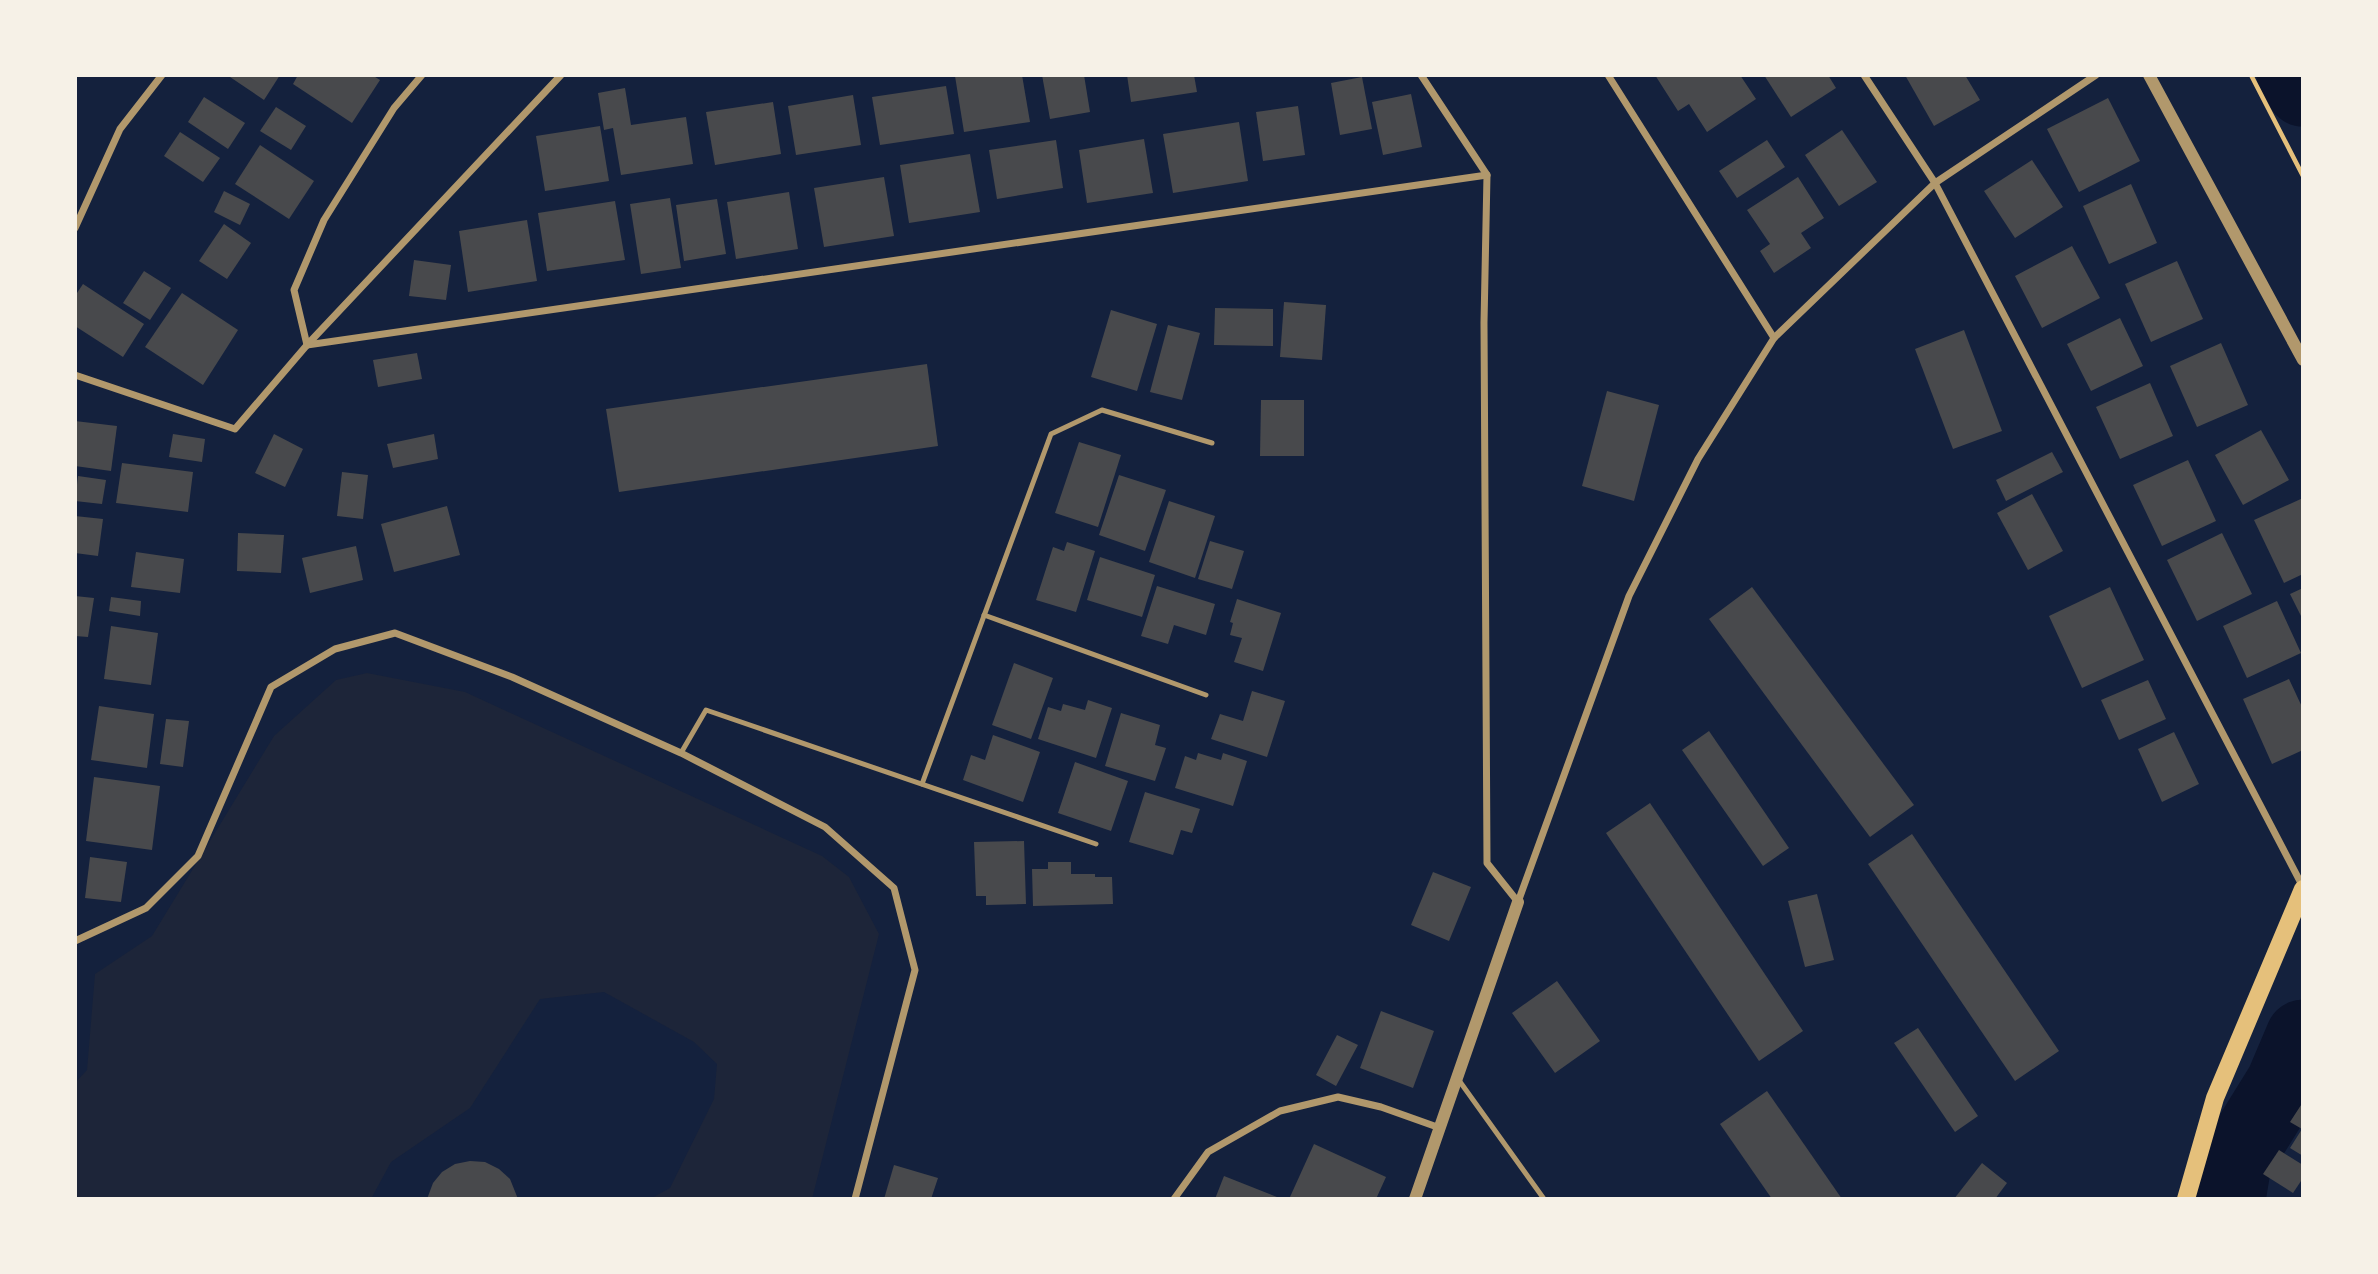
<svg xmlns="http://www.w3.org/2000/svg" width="2378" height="1274" font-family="'Roboto Serif',serif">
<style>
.green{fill:#1d2539}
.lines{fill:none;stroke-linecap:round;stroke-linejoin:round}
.river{stroke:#0b132b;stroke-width:75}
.building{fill:#48494c}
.path{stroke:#e5c07b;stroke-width:4.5}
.service{stroke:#b1986c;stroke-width:5}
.minor{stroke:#b1986c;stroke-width:7}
.tertiary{stroke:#b1986c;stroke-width:12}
.primary{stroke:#e5c07b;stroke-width:18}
</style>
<rect width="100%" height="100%" fill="#14213d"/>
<polygon class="green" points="367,673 465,692 822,856 849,877 879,934 812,1199 650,1199 670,1188 714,1099 717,1064 694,1042 604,992 540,999 470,1108 391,1162 371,1199 75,1199 75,1083 87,1070 95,974 152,936 274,736 336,680"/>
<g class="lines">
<g class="river">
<polyline points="2294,75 2303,89"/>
<polyline points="2228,1199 2234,1163 2283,1084 2303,1037"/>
</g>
</g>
<g class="building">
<polygon points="227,75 280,75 264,100"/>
<polygon points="298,75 372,75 380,80 352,123 293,84"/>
<polygon points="1022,75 1030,122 964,132 955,76"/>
<polygon points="1042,75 1084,75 1090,112 1050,119"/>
<polygon points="1127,75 1194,75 1197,92 1131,102"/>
<polygon points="1655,75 1740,75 1756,99 1707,132 1689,104 1678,111"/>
<polygon points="1764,75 1828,75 1836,88 1791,117"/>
<polygon points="1905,75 1965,75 1980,100 1934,126"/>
<polygon points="1362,77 1372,129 1340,135 1331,83"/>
<polygon points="946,86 954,134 880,145 872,97"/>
<polygon points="625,88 631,125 686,117 693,164 621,175 613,128 604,130 598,93"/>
<polygon points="1411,94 1422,147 1383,155 1372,102"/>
<polygon points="853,95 861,145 796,155 788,106"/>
<polygon points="204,97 245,123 228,149 188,122"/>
<polygon points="2108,98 2140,161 2079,192 2047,129"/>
<polygon points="773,102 781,154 715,165 706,112"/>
<polygon points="1298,106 1305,155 1263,161 1256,112"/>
<polygon points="276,107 306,126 291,150 260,131"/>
<polygon points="1239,122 1248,181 1173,193 1163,134"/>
<polygon points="600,126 609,181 545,191 536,136"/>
<polygon points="1842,130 1877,182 1839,206 1805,155"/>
<polygon points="180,132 220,158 203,182 164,156"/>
<polygon points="1144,139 1153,193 1087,203 1079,150"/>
<polygon points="1056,140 1063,188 997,199 989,150"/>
<polygon points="1767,140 1785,167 1737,198 1719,171"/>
<polygon points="260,145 314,181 289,219 235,184"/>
<polygon points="970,154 980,212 909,223 900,165"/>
<polygon points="2032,160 2063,207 2015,238 1984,191"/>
<polygon points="884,177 894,236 824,247 814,188"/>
<polygon points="1798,177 1824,218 1801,233 1811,248 1774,273 1760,251 1770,244 1747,210"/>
<polygon points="2131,184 2157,243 2109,264 2083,206"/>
<polygon points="224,191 250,204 240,225 214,212"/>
<polygon points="789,192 798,249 736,259 727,202"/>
<polygon points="670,198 681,268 641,274 630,204"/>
<polygon points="717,199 726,254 684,261 676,205"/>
<polygon points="615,201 625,260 547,271 538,213"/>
<polygon points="527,220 537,281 468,292 459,231"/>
<polygon points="224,224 251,243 227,279 199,261"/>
<polygon points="2072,246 2100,298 2042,328 2015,276"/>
<polygon points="414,260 451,265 446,300 409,296"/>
<polygon points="2177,261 2203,319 2151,342 2125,284"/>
<polygon points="144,271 171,288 150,320 123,303"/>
<polygon points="83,284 144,324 123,357 75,326 75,296"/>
<polygon points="182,293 238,330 203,385 145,347"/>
<polygon points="1284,302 1326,305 1322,360 1280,357"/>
<polygon points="1215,308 1273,309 1273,346 1214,345"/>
<polygon points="1111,310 1157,324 1137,391 1091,377"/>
<polygon points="2120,318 2143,366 2091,391 2067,344"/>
<polygon points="1168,325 1200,333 1182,400 1150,392"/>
<polygon points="1964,330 2002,431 1953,449 1915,349"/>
<polygon points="2221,343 2248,405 2197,427 2170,366"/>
<polygon points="417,353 422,379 378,387 373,360"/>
<polygon points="927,364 938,446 619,492 606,409"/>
<polygon points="2150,383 2173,436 2120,459 2096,407"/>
<polygon points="1607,391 1659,405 1634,501 1582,486"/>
<polygon points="1261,400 1304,400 1304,456 1260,456"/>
<polygon points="75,421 117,426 111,471 75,466"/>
<polygon points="2261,430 2289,480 2243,505 2215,455"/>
<polygon points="173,434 205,439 202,462 169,457"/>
<polygon points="274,434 303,449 285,487 255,473"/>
<polygon points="434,434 438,459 393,468 387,444"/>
<polygon points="1079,442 1121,455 1098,527 1055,513"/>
<polygon points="2052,452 2063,472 2006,501 1996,480"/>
<polygon points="2188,460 2216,521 2162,546 2133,485"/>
<polygon points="122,463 193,472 188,512 116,503"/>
<polygon points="342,472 368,475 363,519 337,516"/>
<polygon points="1119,475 1166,490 1145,551 1099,535"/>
<polygon points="78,476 106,480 102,504 75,501"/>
<polygon points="2032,494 2063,551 2028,570 1997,513"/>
<polygon points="2303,498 2303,574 2284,583 2254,520"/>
<polygon points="1169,501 1215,516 1195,578 1149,562"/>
<polygon points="447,506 460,555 394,572 381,524"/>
<polygon points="75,516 103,519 98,556 75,553"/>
<polygon points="238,533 284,535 281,573 237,571"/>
<polygon points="2222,533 2252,594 2197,621 2167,560"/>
<polygon points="1210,541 1244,551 1232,589 1198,579"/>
<polygon points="1067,542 1095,551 1076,612 1036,600 1053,547 1064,551"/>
<polygon points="356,546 363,580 310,593 302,558"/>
<polygon points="136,552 184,559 180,593 131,587"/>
<polygon points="1100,557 1155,575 1142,617 1087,600"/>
<polygon points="1157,586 1215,604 1206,635 1174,625 1168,644 1141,636"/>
<polygon points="1752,587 1914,805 1870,837 1709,619"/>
<polygon points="2110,587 2144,660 2082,688 2049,616"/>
<polygon points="2303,588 2303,620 2290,594"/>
<polygon points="75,596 94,598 88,637 75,636"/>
<polygon points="111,597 141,601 140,616 109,611"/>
<polygon points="1237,599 1281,613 1263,671 1234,662 1242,638 1230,635 1233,623 1230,622"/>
<polygon points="2277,601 2301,653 2247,678 2223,626"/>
<polygon points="111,626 158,633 151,685 104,679"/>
<polygon points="1014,663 1053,678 1031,739 992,725"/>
<polygon points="2289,679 2303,709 2303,750 2272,764 2243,699"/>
<polygon points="2148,680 2166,719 2119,740 2101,700"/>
<polygon points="1252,691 1285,701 1267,757 1211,739 1220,714 1243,721"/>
<polygon points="1088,700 1112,708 1096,758 1038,739 1048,707 1061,711 1063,704 1085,710"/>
<polygon points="99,706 154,714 147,768 91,760"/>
<polygon points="1121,713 1160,725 1155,745 1166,748 1155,781 1105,766"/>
<polygon points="166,719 189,721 183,767 160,764"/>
<polygon points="1709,731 1789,848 1763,866 1682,750"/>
<polygon points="2174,732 2199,784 2162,802 2138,749"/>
<polygon points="993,735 1040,752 1023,802 963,780 971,755 985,760"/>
<polygon points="1198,753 1221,760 1223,753 1247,761 1233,806 1175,788 1185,756 1196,760"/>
<polygon points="1075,762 1128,781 1111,831 1058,813"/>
<polygon points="94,777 160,786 152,850 86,841"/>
<polygon points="1145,792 1200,809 1192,833 1181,830 1173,855 1129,842"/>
<polygon points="1650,803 1803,1031 1759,1061 1606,833"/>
<polygon points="1912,834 2059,1051 2015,1081 1868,864"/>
<polygon points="1024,841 1026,904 986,905 986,896 976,896 974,842"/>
<polygon points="90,857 127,862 121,902 85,898"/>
<polygon points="1048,862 1071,862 1071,874 1095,874 1095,877 1112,877 1113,904 1033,906 1032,869 1048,869"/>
<polygon points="1433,872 1471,887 1449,941 1411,925"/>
<polygon points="1817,894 1834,960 1805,967 1788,901"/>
<polygon points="1557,981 1600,1041 1555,1073 1512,1013"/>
<polygon points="1381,1011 1434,1031 1413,1088 1360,1068"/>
<polygon points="1918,1028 1978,1116 1955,1132 1894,1043"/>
<polygon points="1337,1035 1358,1045 1336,1086 1316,1075"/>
<polygon points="1767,1091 1842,1199 1772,1199 1720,1124"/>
<polygon points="2303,1102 2303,1156 2290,1148 2302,1129 2290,1122"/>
<polygon points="1314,1144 1386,1177 1376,1199 1290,1197"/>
<polygon points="2279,1150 2303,1165 2303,1178 2293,1193 2263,1174"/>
<polygon points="470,1161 485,1162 499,1169 510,1179 518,1199 427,1199 433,1183 442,1172 455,1164"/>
<polygon points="1982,1163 2007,1183 1995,1199 1954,1199"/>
<polygon points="894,1165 938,1178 931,1199 884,1199"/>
<polygon points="1224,1176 1282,1199 1215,1199"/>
</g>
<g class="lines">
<polyline class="path" points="2251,75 2303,176"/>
<g class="service">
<polyline points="984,615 1206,695"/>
<polyline points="681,753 706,710 1096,844"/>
<polyline points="922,784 1051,434 1102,410 1212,443"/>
<polyline points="1458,1079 1544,1199"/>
</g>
<g class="minor">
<polyline points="1421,75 1487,175 1484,323 1487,863 1518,902"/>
<polyline points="1608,75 1774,338"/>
<polyline points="1864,75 1935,183 2303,887"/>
<polyline points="75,228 120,129 162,75"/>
<polyline points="307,345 1487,175"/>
<polyline points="307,345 294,290 324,220 394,108 422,75"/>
<polyline points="75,375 235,429 307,345 561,75"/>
<polyline points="1518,902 1629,596 1698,459 1774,338 1935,183 2096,75"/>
<polyline points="75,941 146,908 198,856 271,687 335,649 395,633 512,677 681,753 825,827 894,888 915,970 855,1199"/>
<polyline points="1174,1199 1208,1152 1280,1111 1338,1097 1381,1107 1440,1128"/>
</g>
<g class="tertiary">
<polyline points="2149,75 2303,360"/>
<polyline points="1415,1199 1518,902"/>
</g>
<polyline class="primary" points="2186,1199 2215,1098 2303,889"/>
</g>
<rect width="2378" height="1274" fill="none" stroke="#f6f1e7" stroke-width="154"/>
</svg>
